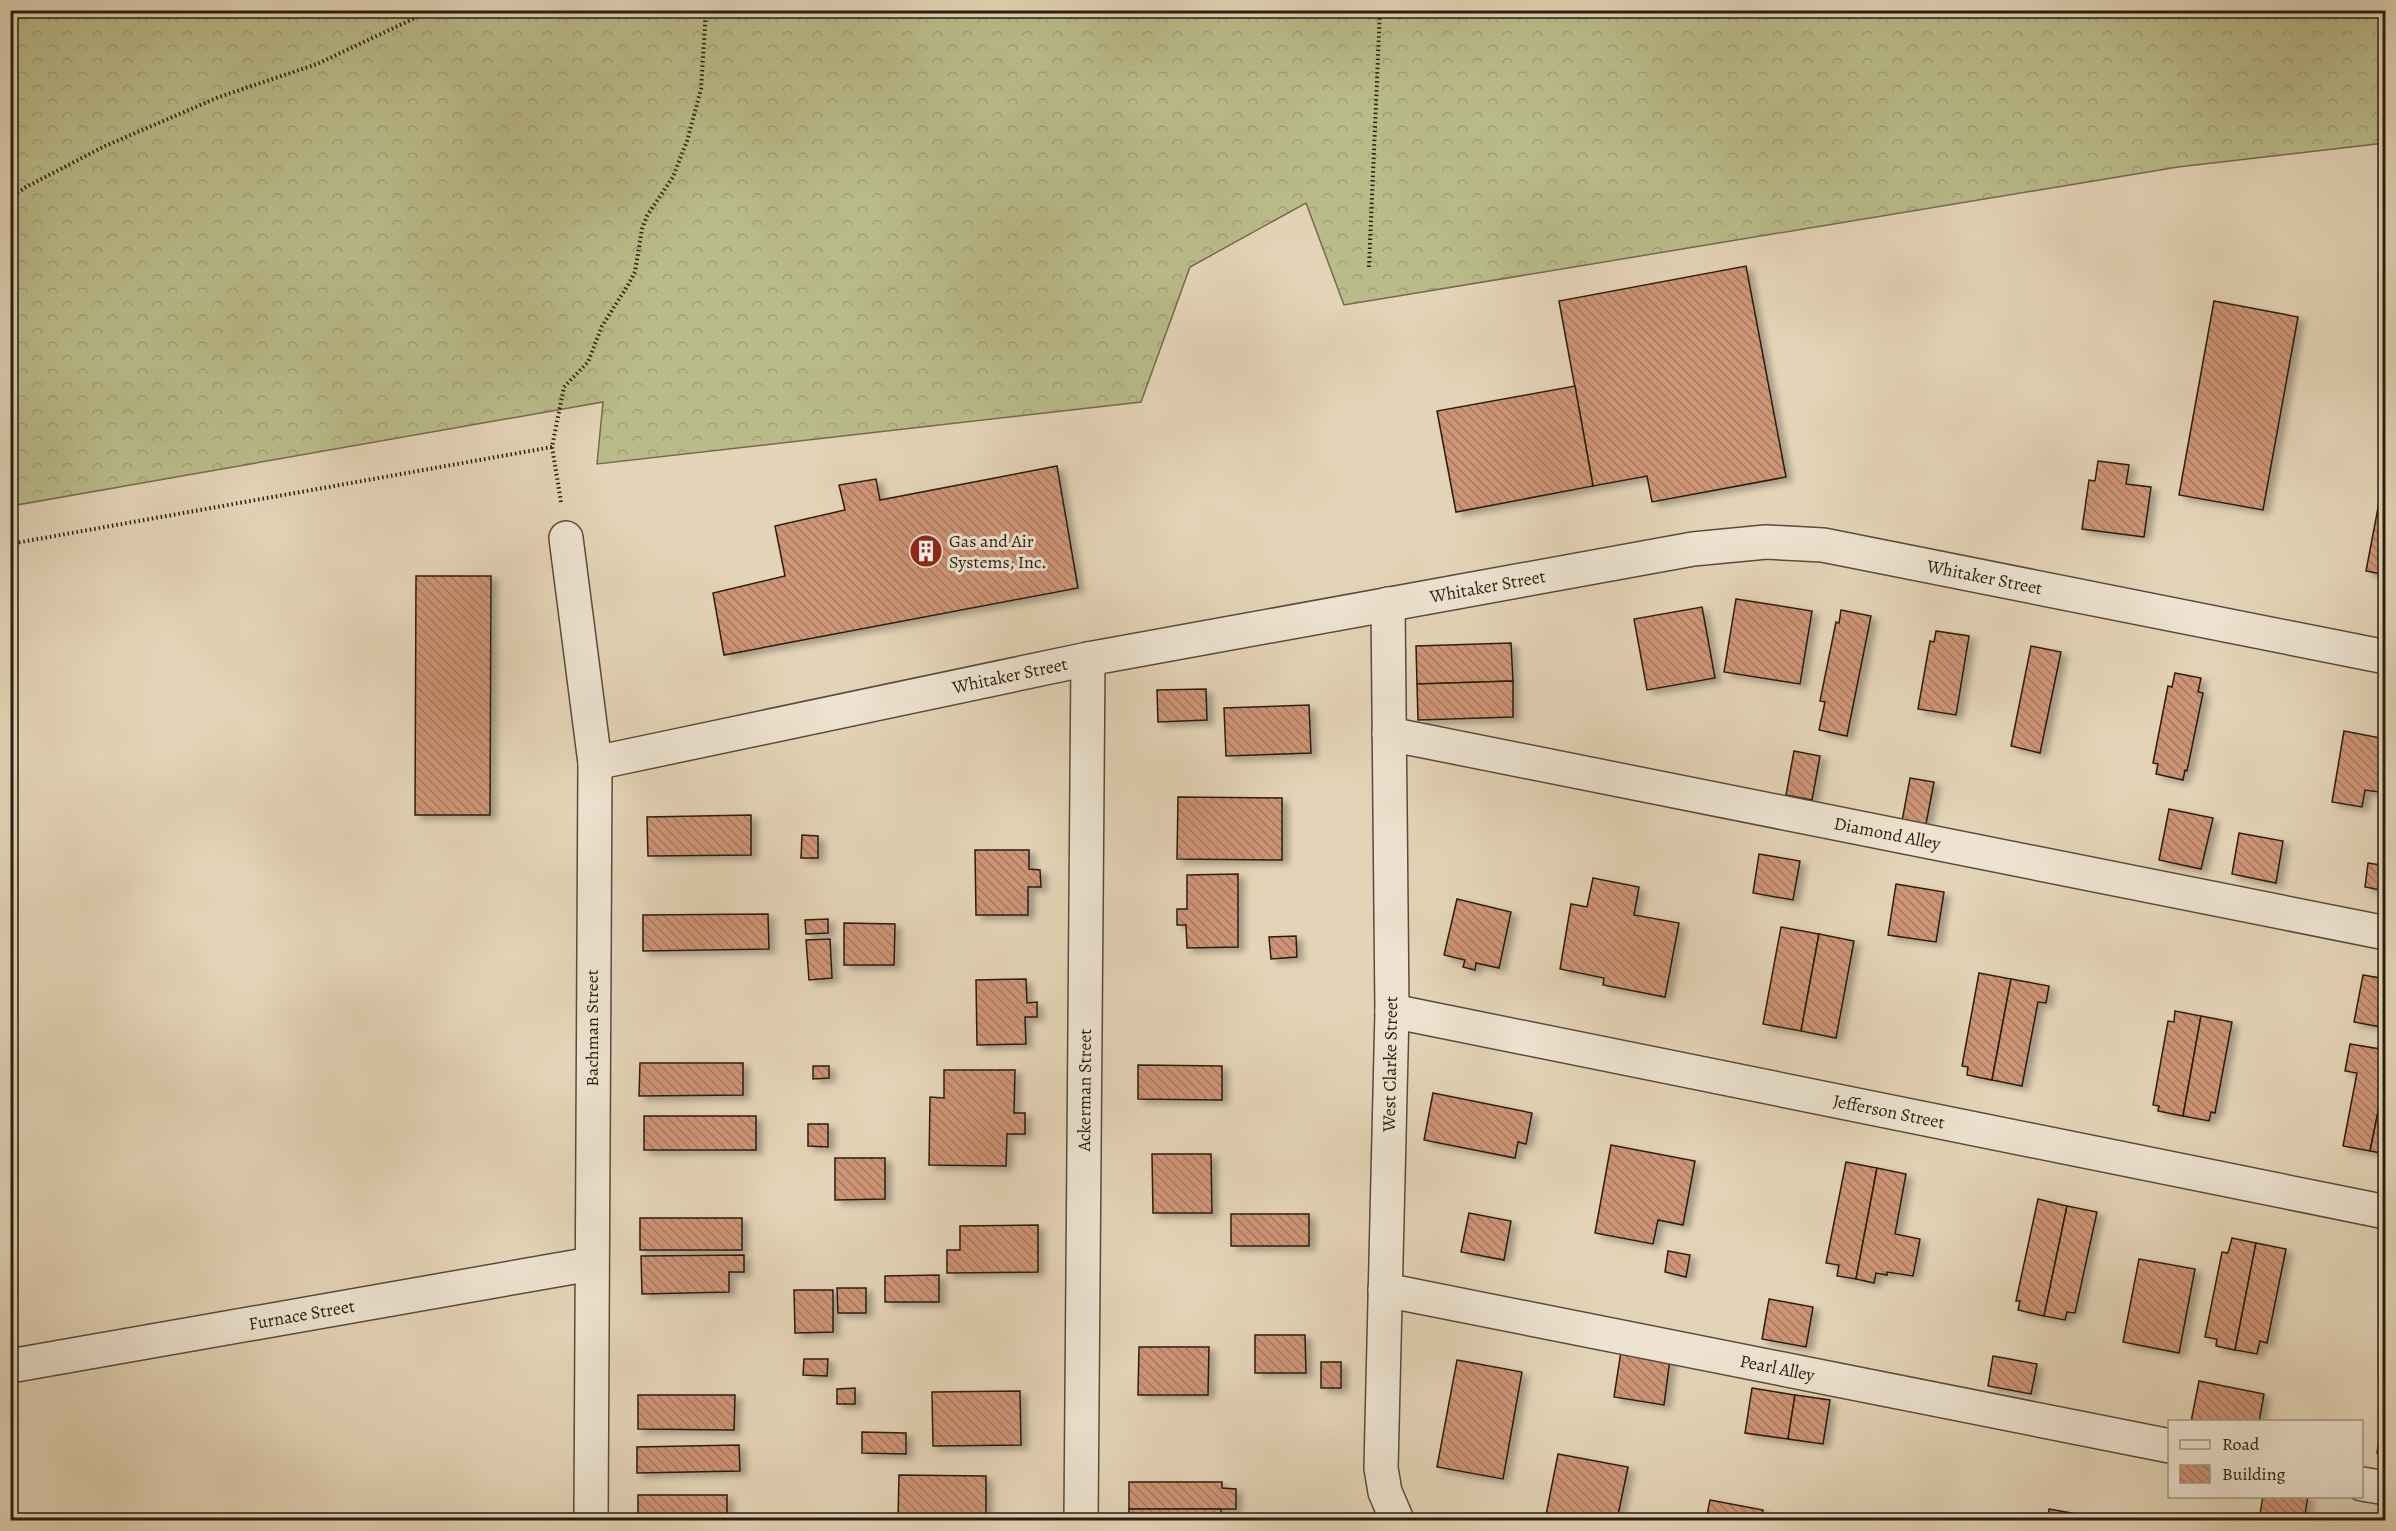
<svg xmlns="http://www.w3.org/2000/svg" width="2396" height="1531" font-family="Alegreya,serif">
<style>
.forest{fill:url(#forest-crowns);stroke:#726c4d;stroke-width:1.5}
.building{fill:url(#building-back-hatch);stroke:#291e10;stroke-width:1.5;filter:url(#shadow)}
.lines{fill:none;stroke-linecap:round;stroke-linejoin:round}
.minor-casing{stroke:#584c3a;stroke-width:36}
.path{stroke:#291e10;stroke-width:4;stroke-dasharray:1.5 3;stroke-linecap:butt}
.minor{stroke:#ede3d0;stroke-width:33}
.labels{text-anchor:middle;stroke-width:6;stroke-linejoin:round;paint-order:stroke}
.poi-label{font-size:18px;fill:#291e10;stroke:#ede3d0;text-anchor:start}
.street-label{font-size:18px;fill:#291e10;stroke:#ede3d0}
</style>
<defs>
<pattern id="forest-crowns" width="20" height="18" patternUnits="userSpaceOnUse" patternTransform="scale(1.5)"><rect width="20" height="18" fill="#babb8a"/><path d="M2 6a3 3 0 1 1 6 0M12 15a3 3 0 1 1 6 0" fill="none" stroke="#a0a076"/></pattern>
<pattern id="building-back-hatch" width="6" height="6" patternUnits="userSpaceOnUse" patternTransform="scale(1.5)"><rect width="6" height="6" fill="#ce9476"/><path d="M-1 5l2 2M0 0l6 6M5-1l2 2" fill="none" stroke="#a7785f"/></pattern>
<filter id="shadow"><feDropShadow dx="6" dy="4" stdDeviation="3" flood-color="#0004"/></filter>
</defs>
<rect width="100%" height="100%" fill="#e4d4b7"/>
<filter id="stains"><feTurbulence type="fractalNoise" baseFrequency=".00333" numOctaves="4"/><feColorMatrix values="0 0 0 0 .2 0 0 0 0 .09 0 0 0 0 .02 0 0 0 .5 -.17"/></filter>
<radialGradient id="worn" r=".72"><stop offset=".6" stop-color="#630" stop-opacity="0"/><stop offset="1" stop-color="#630" stop-opacity=".3"/></radialGradient>
<polygon class="forest" points="11,10 2385,11 2385,143 2178,167 1344,305 1306,203 1190,267 1141,402 597,464 603,402 11,506"/>
<g class="building">
<polygon points="1746,266 1786,477 1652,502 1647,476 1593,486 1559,301"/>
<polygon points="2214,301 2298,317 2263,510 2179,495"/>
<polygon points="1575,386 1593,486 1456,512 1437,411"/>
<polygon points="2098,461 2129,465 2126,484 2151,487 2144,537 2082,529 2089,480 2095,481"/>
<polygon points="1057,466 1078,588 724,655 713,593 785,576 775,526 845,510 839,485 876,479 880,500"/>
<polygon points="2386,466 2386,575 2366,571"/>
<polygon points="416,576 491,576 490,815 415,815"/>
<polygon points="1736,599 1812,611 1800,684 1724,672"/>
<polygon points="1702,607 1715,678 1647,690 1634,619"/>
<polygon points="1841,610 1871,616 1847,736 1819,730 1825,702 1820,701 1836,622 1839,623"/>
<polygon points="1936,631 1969,636 1956,715 1918,709 1930,641 1934,642"/>
<polygon points="1511,643 1513,681 1417,684 1416,646"/>
<polygon points="2031,646 2061,652 2040,753 2011,746"/>
<polygon points="2175,673 2201,678 2198,692 2203,693 2187,771 2185,770 2183,780 2156,774 2158,764 2153,763 2168,686 2172,687"/>
<polygon points="1513,681 1513,717 1418,720 1417,684"/>
<polygon points="1206,689 1207,720 1158,722 1157,690"/>
<polygon points="1309,705 1311,753 1226,756 1224,708"/>
<polygon points="2344,731 2386,739 2386,793 2365,790 2362,807 2332,802"/>
<polygon points="1794,751 1820,756 1812,800 1786,795"/>
<polygon points="1910,778 1934,782 1926,824 1902,821"/>
<polygon points="1178,797 1282,798 1282,860 1177,859"/>
<polygon points="2169,809 2213,818 2201,869 2159,860"/>
<polygon points="751,815 751,855 648,856 647,817"/>
<polygon points="2239,833 2283,841 2276,883 2232,874"/>
<polygon points="802,835 818,836 818,858 801,858"/>
<polygon points="975,850 1029,850 1029,869 1040,870 1041,887 1028,887 1028,915 976,915"/>
<polygon points="1759,854 1800,861 1793,900 1753,893"/>
<polygon points="2368,863 2386,866 2386,891 2365,887"/>
<polygon points="1238,874 1238,947 1187,948 1186,925 1177,925 1177,909 1187,909 1187,875"/>
<polygon points="1593,878 1639,887 1634,915 1679,923 1665,997 1603,985 1604,978 1560,969 1571,904 1587,907"/>
<polygon points="1896,884 1944,892 1936,942 1888,935"/>
<polygon points="1457,899 1511,912 1499,968 1476,963 1475,970 1463,967 1465,960 1444,955"/>
<polygon points="768,914 769,949 643,951 643,915"/>
<polygon points="828,919 828,933 806,934 805,920"/>
<polygon points="844,923 895,924 894,965 844,965"/>
<polygon points="1781,927 1819,934 1801,1031 1763,1024"/>
<polygon points="1819,934 1854,941 1836,1038 1801,1031"/>
<polygon points="1296,936 1297,957 1271,959 1269,937"/>
<polygon points="830,939 832,978 809,980 806,940"/>
<polygon points="1979,973 2011,979 1992,1080 1967,1075 1968,1067 1962,1066"/>
<polygon points="2363,975 2386,979 2386,1028 2354,1022"/>
<polygon points="1026,979 1027,1003 1037,1002 1037,1017 1025,1017 1026,1044 977,1045 976,980"/>
<polygon points="2011,979 2049,986 2046,1003 2038,1002 2022,1086 1992,1080"/>
<polygon points="2175,1011 2201,1016 2183,1116 2158,1111 2159,1106 2153,1105 2168,1021 2174,1022"/>
<polygon points="2201,1016 2232,1022 2215,1113 2211,1112 2209,1121 2183,1116"/>
<polygon points="2350,1044 2386,1050 2386,1073 2370,1151 2343,1146 2357,1073 2345,1071"/>
<polygon points="640,1063 743,1063 743,1095 639,1096"/>
<polygon points="1138,1065 1222,1066 1222,1100 1138,1099"/>
<polygon points="813,1066 829,1066 829,1078 813,1079"/>
<polygon points="944,1070 1015,1070 1014,1113 1025,1113 1025,1134 1007,1134 1006,1166 929,1165 930,1097 944,1098"/>
<polygon points="2386,1073 2386,1154 2370,1151"/>
<polygon points="1433,1093 1532,1113 1526,1144 1518,1142 1515,1158 1424,1140"/>
<rect x="644" y="1116" width="112" height="34"/>
<polygon points="808,1124 828,1124 828,1147 808,1146"/>
<polygon points="1611,1145 1695,1161 1683,1225 1658,1220 1653,1244 1595,1233"/>
<polygon points="1152,1154 1211,1154 1212,1213 1153,1213"/>
<polygon points="835,1158 885,1158 885,1199 835,1200"/>
<polygon points="1846,1162 1877,1168 1856,1279 1837,1276 1839,1265 1826,1263"/>
<polygon points="1877,1168 1906,1174 1895,1234 1920,1239 1913,1276 1887,1272 1887,1275 1876,1273 1874,1283 1856,1279"/>
<polygon points="2038,1199 2067,1206 2044,1316 2018,1310 2020,1301 2016,1301"/>
<polygon points="2067,1206 2097,1212 2075,1313 2067,1312 2065,1320 2044,1316"/>
<polygon points="1469,1213 1511,1221 1504,1260 1461,1252"/>
<rect x="1231" y="1214" width="78" height="32"/>
<rect x="640" y="1218" width="102" height="32"/>
<polygon points="1038,1225 1038,1272 947,1273 947,1250 960,1250 960,1226"/>
<polygon points="2232,1238 2256,1243 2235,1350 2216,1346 2217,1339 2205,1337 2222,1252 2228,1253"/>
<polygon points="2256,1243 2286,1249 2267,1343 2260,1341 2257,1354 2235,1350"/>
<polygon points="1668,1251 1690,1255 1686,1277 1665,1272"/>
<polygon points="744,1255 744,1272 729,1272 729,1292 642,1294 641,1256"/>
<polygon points="2139,1259 2195,1269 2179,1353 2123,1342"/>
<polygon points="939,1275 939,1302 885,1302 885,1276"/>
<polygon points="837,1288 866,1288 866,1313 838,1313"/>
<polygon points="794,1290 833,1290 833,1332 795,1333"/>
<polygon points="1769,1299 1813,1307 1806,1347 1762,1339"/>
<polygon points="1255,1335 1305,1335 1306,1373 1255,1373"/>
<polygon points="1139,1347 1209,1347 1208,1395 1138,1395"/>
<polygon points="1621,1351 1670,1359 1664,1405 1614,1397"/>
<polygon points="1993,1356 2037,1364 2031,1394 1988,1386"/>
<polygon points="804,1359 828,1359 827,1376 803,1375"/>
<polygon points="1457,1360 1522,1372 1503,1479 1437,1467"/>
<rect x="1321" y="1362" width="20" height="26"/>
<polygon points="2199,1381 2264,1394 2259,1422 2191,1422"/>
<polygon points="855,1388 855,1404 837,1404 837,1389"/>
<polygon points="1752,1388 1795,1395 1788,1439 1745,1433"/>
<polygon points="1020,1391 1021,1445 933,1446 932,1392"/>
<polygon points="638,1395 735,1395 734,1430 638,1429"/>
<polygon points="1795,1395 1830,1400 1823,1444 1788,1439"/>
<polygon points="2384,1414 2386,1415 2386,1455 2377,1453"/>
<polygon points="862,1432 906,1433 906,1454 862,1453"/>
<polygon points="739,1445 740,1471 637,1473 637,1447"/>
<polygon points="1558,1454 1628,1467 1617,1520 1545,1520"/>
<polygon points="899,1475 986,1476 986,1520 898,1520"/>
<polygon points="1129,1482 1222,1482 1222,1488 1236,1489 1236,1509 1129,1509"/>
<rect x="638" y="1495" width="89" height="25"/>
<polygon points="2263,1496 2308,1496 2304,1520 2259,1520"/>
<polygon points="1710,1500 1763,1510 1761,1520 1706,1520"/>
<rect x="1129" y="1509" width="92" height="11"/>
<polygon points="2049,1509 2093,1517 2093,1520 2047,1520"/>
<polygon points="1289,1514 1308,1515 1308,1520 1289,1520"/>
</g>
<g class="lines">
<g class="minor-casing">
<g id="minor">
<polyline points="566,538 595,763 591,1520"/>
<polyline points="1388,604 1392,1011 1381,1468 1385,1492 1397,1520"/>
<path id="s1" d="M1389,734L2386,933"/>
<path id="s2" d="M595,763L1088,659L1693,549L1766,542L1823,545L2386,657"/>
<path id="s3" d="M1392,1011L2386,1212"/>
<path id="s4" d="M1385,1290L2170,1446"/>
<path id="s5" d="M10,1366L591,1264"/>
<polyline points="2362,1484 2386,1488"/>
<path id="s6" d="M1081,1520L1088,659"/>
</g>
</g>
<g class="path">
<polyline points="2375,10 2386,14"/>
<polyline points="10,198 26,187 105,146 219,97 317,64 432,10"/>
<polyline points="1369,267 1380,10"/>
<polyline points="561,502 552,447 564,387 588,362 602,326 628,285 635,272 642,229 647,216 673,177 687,141 701,89 706,10"/>
<polyline points="10,544 552,447"/>
</g>
<use href="#minor" class="minor"/>
</g>
<defs>
<g id="building-disc" transform="scale(1.725)"><circle r="9.5" fill="#8f2418" stroke="#ede3d0"/><path d="M-4-6H4V6H1V3H-1V6H-4ZM-2.5-4.3h1.7v1.8h-1.7ZM.8-4.3h1.7v1.8H.8ZM-2.5-1h1.7V.8h-1.7ZM.8-1h1.7V.8H.8Z" fill="#fff"/></g>
</defs>
<g fill-rule="evenodd">
<use href="#building-disc" x="926" y="551"/>
</g>
<g class="labels">
<g class="poi-label">
<text x="949" y="547">Gas and Air<tspan x="949" dy="21">Systems, Inc.</tspan></text>
</g>
<g class="street-label">
<text dy="6" stroke="none"><textPath href="#s2" startOffset="1414">Whitaker Street</textPath></text>
<text dy="6" stroke="none"><textPath href="#s2" startOffset="910">Whitaker Street</textPath></text>
<text dy="6" stroke="none"><textPath href="#s2" startOffset="424">Whitaker Street</textPath></text>
<text dy="6" stroke="none"><textPath href="#s1" startOffset="508">Diamond Alley</textPath></text>
<text transform="translate(592 1028) rotate(-90)" y="6">Bachman Street</text>
<text transform="translate(1390 1064) rotate(-89)" y="6">West Clarke Street</text>
<text dy="6" stroke="none"><textPath href="#s6" startOffset="430">Ackerman Street</textPath></text>
<text dy="6" stroke="none"><textPath href="#s3" startOffset="507">Jefferson Street</textPath></text>
<text dy="6" stroke="none"><textPath href="#s5" startOffset="296">Furnace Street</textPath></text>
<text dy="6" stroke="none"><textPath href="#s4" startOffset="400">Pearl Alley</textPath></text>
</g>
</g>
<rect width="2396" height="1531" fill="none" stroke="#e4d4b7" stroke-width="36"/>
<rect x="12" y="12" width="2372" height="1507" fill="none" stroke="#291e10" stroke-width="3"/>
<rect x="18" y="18" width="2360" height="1495" fill="none" stroke="#291e10" stroke-width="1.5"/>
<rect x="2168" y="1420" width="195" height="78" fill="#ede3d0" stroke="#9f9483" stroke-width="1.5"/>
<rect x="2180" y="1440" width="30" height="9" fill="#ede3d0" stroke="#9f9483" stroke-width="1.5"/>
<text x="2222" y="1450" font-size="18" fill="#291e10">Road</text>
<rect x="2180" y="1465" width="30" height="18" fill="url(#building-back-hatch)" stroke="#9f9483" stroke-width="1.5"/>
<text x="2222" y="1480" font-size="18" fill="#291e10">Building</text>
<rect width="100%" height="100%" filter="url(#stains)"/>
<rect width="100%" height="100%" fill="url(#worn)"/>
</svg>
